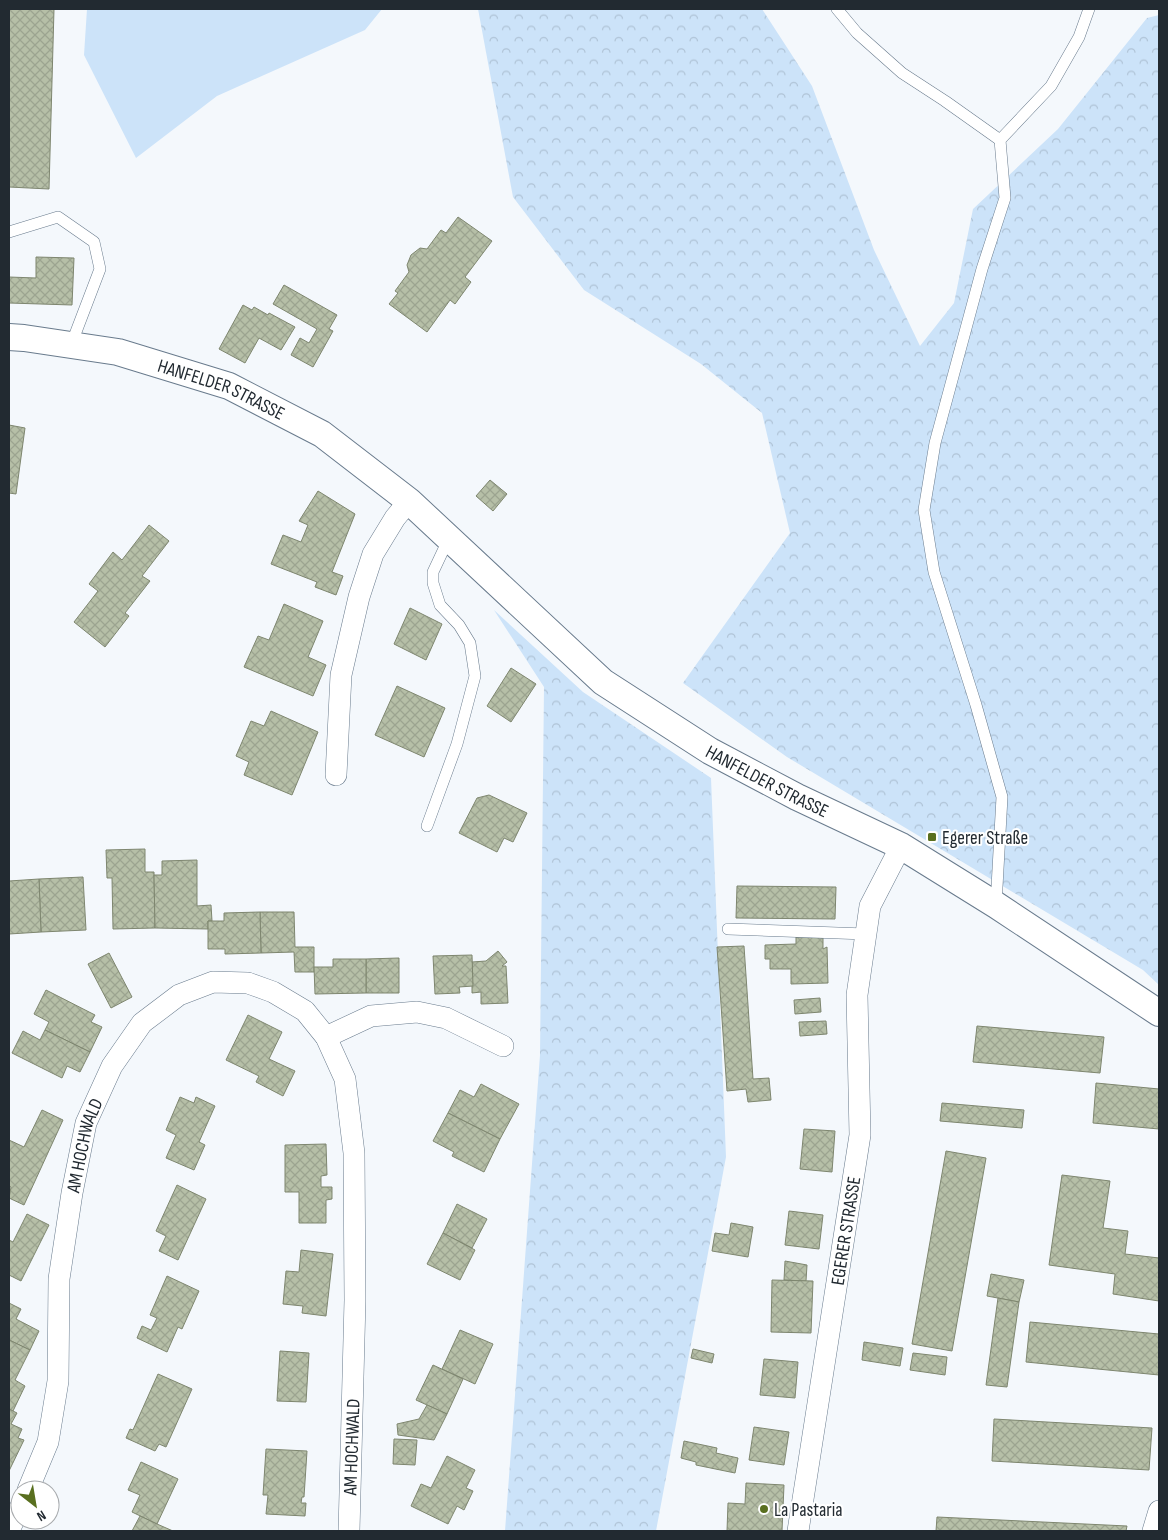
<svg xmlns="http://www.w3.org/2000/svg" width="1168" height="1540" font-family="'Sofia Sans Condensed',sans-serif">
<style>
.green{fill:#cce3f9}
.forest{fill:url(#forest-crowns)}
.building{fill:url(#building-cross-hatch);stroke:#7e866f}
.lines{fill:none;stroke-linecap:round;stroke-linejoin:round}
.service-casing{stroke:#697b8d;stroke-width:12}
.minor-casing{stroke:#697b8d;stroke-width:22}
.tertiary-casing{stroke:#697b8d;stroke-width:28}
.service{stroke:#fff;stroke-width:11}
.minor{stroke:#fff;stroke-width:21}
.tertiary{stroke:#fff;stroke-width:26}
.poi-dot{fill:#596f1f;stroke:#fff;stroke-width:2}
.labels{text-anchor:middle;stroke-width:4;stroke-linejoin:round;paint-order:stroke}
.street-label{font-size:19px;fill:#222a31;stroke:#fff}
.poi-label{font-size:19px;fill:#222a31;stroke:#fff;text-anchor:start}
</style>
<defs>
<pattern id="forest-crowns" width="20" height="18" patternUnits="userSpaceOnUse" patternTransform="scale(1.25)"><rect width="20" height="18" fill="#cce3f9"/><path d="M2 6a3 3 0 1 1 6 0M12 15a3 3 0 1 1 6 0" fill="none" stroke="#afc3d6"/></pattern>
<pattern id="building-cross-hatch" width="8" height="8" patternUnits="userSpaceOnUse" patternTransform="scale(1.25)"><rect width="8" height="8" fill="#b6bfa7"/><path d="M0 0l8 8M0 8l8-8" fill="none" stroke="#9ca490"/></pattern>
</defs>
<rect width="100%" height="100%" fill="#f4f8fc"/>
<polygon class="green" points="87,9 382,9 365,30 217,96 136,158 84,55"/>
<g class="forest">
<polygon points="478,9 762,9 812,86 874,250 920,346 954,303 973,209 1058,129 1147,18 1159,15 1159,985 1143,970 787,757 683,683 790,533 762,413 701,364 584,290 513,197"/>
<polygon points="494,610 583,692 711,778 726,1157 656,1531 505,1531 540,1055 544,687"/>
</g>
<g class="building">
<polygon points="9,9 54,9 49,189 9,187"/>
<polygon points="458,217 492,241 465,277 471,282 455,304 450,300 427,332 389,304 398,293 395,291 409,272 407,265 411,255 420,248 427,249 441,230 446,233"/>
<polygon points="36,257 74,258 72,305 9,303 9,277 36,278"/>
<polygon points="284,285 337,315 329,329 333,331 313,367 291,355 300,338 309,343 317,329 273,304"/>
<polygon points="243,305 252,310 254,307 268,315 269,313 295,327 281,350 259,338 245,363 219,349"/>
<polygon points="9,425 25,428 16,494 9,493"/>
<polygon points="490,480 507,494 493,511 476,496"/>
<polygon points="318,491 355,514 332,572 343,576 336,595 315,587 317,582 271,564 283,535 301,542 308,525 299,521"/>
<polygon points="149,525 169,541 142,576 150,581 125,613 129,616 105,647 74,622 98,591 89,584 113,552 122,560"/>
<polygon points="284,604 323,621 308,657 326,665 313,696 244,667 258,636 269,640"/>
<polygon points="410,608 442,624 426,660 394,644"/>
<polygon points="511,668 536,684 511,722 487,706"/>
<polygon points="397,686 445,708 424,757 375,735"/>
<polygon points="271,711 318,732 292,795 244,775 249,762 236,756 251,721 264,726"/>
<polygon points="489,795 527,813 513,842 504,838 497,852 459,833 477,798"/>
<polygon points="145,849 145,872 154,872 155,928 113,929 112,878 107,878 106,850"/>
<polygon points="197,860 197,906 211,905 212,921 208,921 208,929 155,928 154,875 162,875 162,861"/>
<polygon points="83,877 86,930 41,932 39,879"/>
<polygon points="39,879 41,932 9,934 9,881"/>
<polygon points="737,886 836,887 835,919 736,918"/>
<polygon points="260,912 294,912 295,947 314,947 314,972 295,972 294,952 261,953"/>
<polygon points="260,912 261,953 225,954 225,949 208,949 208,921 224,921 224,913"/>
<polygon points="796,937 823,937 823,949 827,947 828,983 791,984 791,969 770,969 770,959 765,959 765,945 796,944"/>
<polygon points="744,946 753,1079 769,1078 771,1100 748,1102 746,1089 727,1091 717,947"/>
<polygon points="498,951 507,962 502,966 506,966 508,1003 481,1004 481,992 472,993 472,962 486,961"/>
<polygon points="109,953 132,997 111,1008 88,964"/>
<polygon points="472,955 473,986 459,987 460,993 435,994 433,956"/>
<polygon points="399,958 399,993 366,993 366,959"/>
<polygon points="333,959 366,959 366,993 315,994 314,967 333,967"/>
<polygon points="46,990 95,1015 91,1022 102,1027 90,1052 45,1030 49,1022 34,1014"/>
<polygon points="820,998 821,1012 795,1014 794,1000"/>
<polygon points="248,1015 282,1032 269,1059 295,1071 283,1096 256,1082 259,1076 226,1060"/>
<polygon points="826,1021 827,1034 800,1036 799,1022"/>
<polygon points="977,1026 1104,1037 1100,1073 973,1062"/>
<polygon points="45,1030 90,1052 80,1072 67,1066 62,1078 12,1053 23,1031 40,1040"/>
<polygon points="1096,1083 1159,1089 1159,1129 1093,1123"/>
<polygon points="481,1084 519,1104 500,1139 448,1113 460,1090 474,1097"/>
<polygon points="180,1097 194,1103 196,1097 215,1106 199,1142 205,1145 194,1170 166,1158 176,1135 166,1130"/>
<polygon points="942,1103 1024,1110 1022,1128 940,1121"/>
<polygon points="42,1110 63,1120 24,1205 9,1198 11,1187 9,1186 9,1140 24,1147"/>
<polygon points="448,1113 500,1139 484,1172 452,1156 454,1152 433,1141"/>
<polygon points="804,1129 835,1131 832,1172 800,1169"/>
<polygon points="326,1144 327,1175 321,1176 321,1187 332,1187 332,1199 326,1200 326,1223 299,1223 299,1192 285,1192 285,1145"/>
<polygon points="946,1151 986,1158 952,1351 912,1344"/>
<polygon points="1062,1175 1110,1181 1103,1228 1128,1231 1125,1254 1159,1258 1159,1301 1113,1294 1115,1274 1049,1265"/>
<polygon points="177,1185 206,1199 178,1260 159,1251 166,1236 156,1231"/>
<polygon points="457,1204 487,1219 472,1248 443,1233"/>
<polygon points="789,1211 823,1215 819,1249 785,1245"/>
<polygon points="27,1214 49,1225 21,1281 9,1275 9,1240 13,1242"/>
<polygon points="731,1223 753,1227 748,1257 712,1251 715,1233 729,1235"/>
<polygon points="443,1233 475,1250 460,1280 427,1264"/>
<polygon points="301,1250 333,1254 326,1316 302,1313 303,1306 283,1304 286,1271 299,1272"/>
<polygon points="785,1261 807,1265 806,1281 784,1280"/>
<polygon points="991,1274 1024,1280 1019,1302 987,1296"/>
<polygon points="167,1276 199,1291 182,1329 178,1327 167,1352 137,1338 142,1326 151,1330 157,1318 150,1315"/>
<polygon points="772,1280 813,1281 811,1333 771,1332"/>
<polygon points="998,1298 1019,1302 1007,1387 986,1385"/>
<polygon points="9,1303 21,1309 16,1319 39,1331 30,1350 9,1340"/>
<polygon points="1030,1322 1159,1334 1159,1375 1026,1362"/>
<polygon points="460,1330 493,1344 475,1384 442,1369"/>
<polygon points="9,1340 30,1350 15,1380 25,1386 13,1411 9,1409"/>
<polygon points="864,1342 903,1348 900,1366 862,1360"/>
<polygon points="693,1349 714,1354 712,1363 691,1358"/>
<polygon points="280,1351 309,1353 306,1402 277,1401"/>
<polygon points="913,1353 947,1357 945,1375 910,1370"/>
<polygon points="764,1359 798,1362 795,1398 760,1395"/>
<polygon points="433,1365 463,1379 447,1414 416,1400"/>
<polygon points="158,1374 192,1389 166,1447 159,1444 155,1451 126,1438 130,1429 133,1430"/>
<polygon points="427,1405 447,1414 434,1440 398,1435 397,1424 419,1419"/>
<polygon points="9,1409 17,1413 11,1424 22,1429 18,1438 24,1440 9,1471"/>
<polygon points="994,1419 1152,1428 1149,1470 992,1461"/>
<polygon points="754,1427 789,1432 784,1465 749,1460"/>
<polygon points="394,1439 417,1440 415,1465 393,1464"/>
<polygon points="684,1441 717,1448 716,1453 738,1458 735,1473 696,1465 696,1462 681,1458"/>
<polygon points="266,1449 307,1451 304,1497 302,1497 301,1503 306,1503 305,1516 266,1514 268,1495 263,1495"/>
<polygon points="447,1456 475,1470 466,1488 473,1491 464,1510 457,1506 448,1524 411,1506 421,1484 431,1488"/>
<polygon points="141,1462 178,1479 157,1524 132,1512 140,1495 128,1490"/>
<polygon points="746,1483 784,1485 782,1531 727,1531 728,1503 745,1504"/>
<polygon points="140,1516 157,1524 173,1531 132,1531"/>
<polygon points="937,1517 1127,1526 1126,1531 936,1531"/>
</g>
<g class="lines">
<g class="service-casing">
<g id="service">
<polyline points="837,9 857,33 902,73 945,101 1000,140"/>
<polyline points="9,232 58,217 94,242 100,269 71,345"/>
<polyline points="427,826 457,744 475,676 470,643 459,625 440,605 433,583 433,572 449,538"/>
<polyline points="996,905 1002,797 976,705 934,572 924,510 935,443 982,269 1005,198 1000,140 1051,86 1079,37 1089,9"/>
<polyline points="728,929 866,934"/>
</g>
</g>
<g class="minor-casing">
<g id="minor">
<polyline points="336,775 341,675 359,597 373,554 395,518 409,501"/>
<polyline points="326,1037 371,1016 417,1012 446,1018 503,1046"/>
<path id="s1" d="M28,1490L48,1442L58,1381L59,1279L72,1193L86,1123L112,1066L142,1023L179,995L213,982L248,983L273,992L305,1011L326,1037L345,1079L354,1153L355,1300L349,1531"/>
<polyline points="9,1530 20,1508"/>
<path id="s2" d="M798,1531L860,1135L857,995L870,906L901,846"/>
<polyline points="1153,1531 1159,1511"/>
</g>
</g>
<g class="tertiary-casing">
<g id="tertiary">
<path id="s3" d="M9,337L24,338L118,352L229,386L322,434L409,501L603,682L710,751L797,797L901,846L996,905L1159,1013"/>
</g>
</g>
<use href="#service" class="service"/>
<use href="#minor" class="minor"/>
<use href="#tertiary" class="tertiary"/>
</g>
<g class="poi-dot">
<rect x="927" y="832" width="10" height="10" rx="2.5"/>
<circle cx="764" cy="1509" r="5"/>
</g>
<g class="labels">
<g class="street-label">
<text dy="7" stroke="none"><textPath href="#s3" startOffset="220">HANFELDER STRASSE</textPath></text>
<text dy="7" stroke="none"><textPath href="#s3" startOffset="898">HANFELDER STRASSE</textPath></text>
<text dy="7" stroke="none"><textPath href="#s1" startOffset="352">AM HOCHWALD</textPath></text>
<text dy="7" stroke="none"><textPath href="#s2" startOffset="304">EGERER STRASSE</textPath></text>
<text transform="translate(351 1447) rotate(-88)" y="7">AM HOCHWALD</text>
</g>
<g class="poi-label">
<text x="942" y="844">Egerer Straße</text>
<text x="774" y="1516">La Pastaria</text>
</g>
</g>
<rect width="1168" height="1540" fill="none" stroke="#222a31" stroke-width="20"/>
<g transform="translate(35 1505) rotate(149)"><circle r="24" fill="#ffffff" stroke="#a7aaad"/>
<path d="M0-4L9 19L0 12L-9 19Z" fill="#596f1f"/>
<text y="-8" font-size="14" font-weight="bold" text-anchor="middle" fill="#222a31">N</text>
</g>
</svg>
